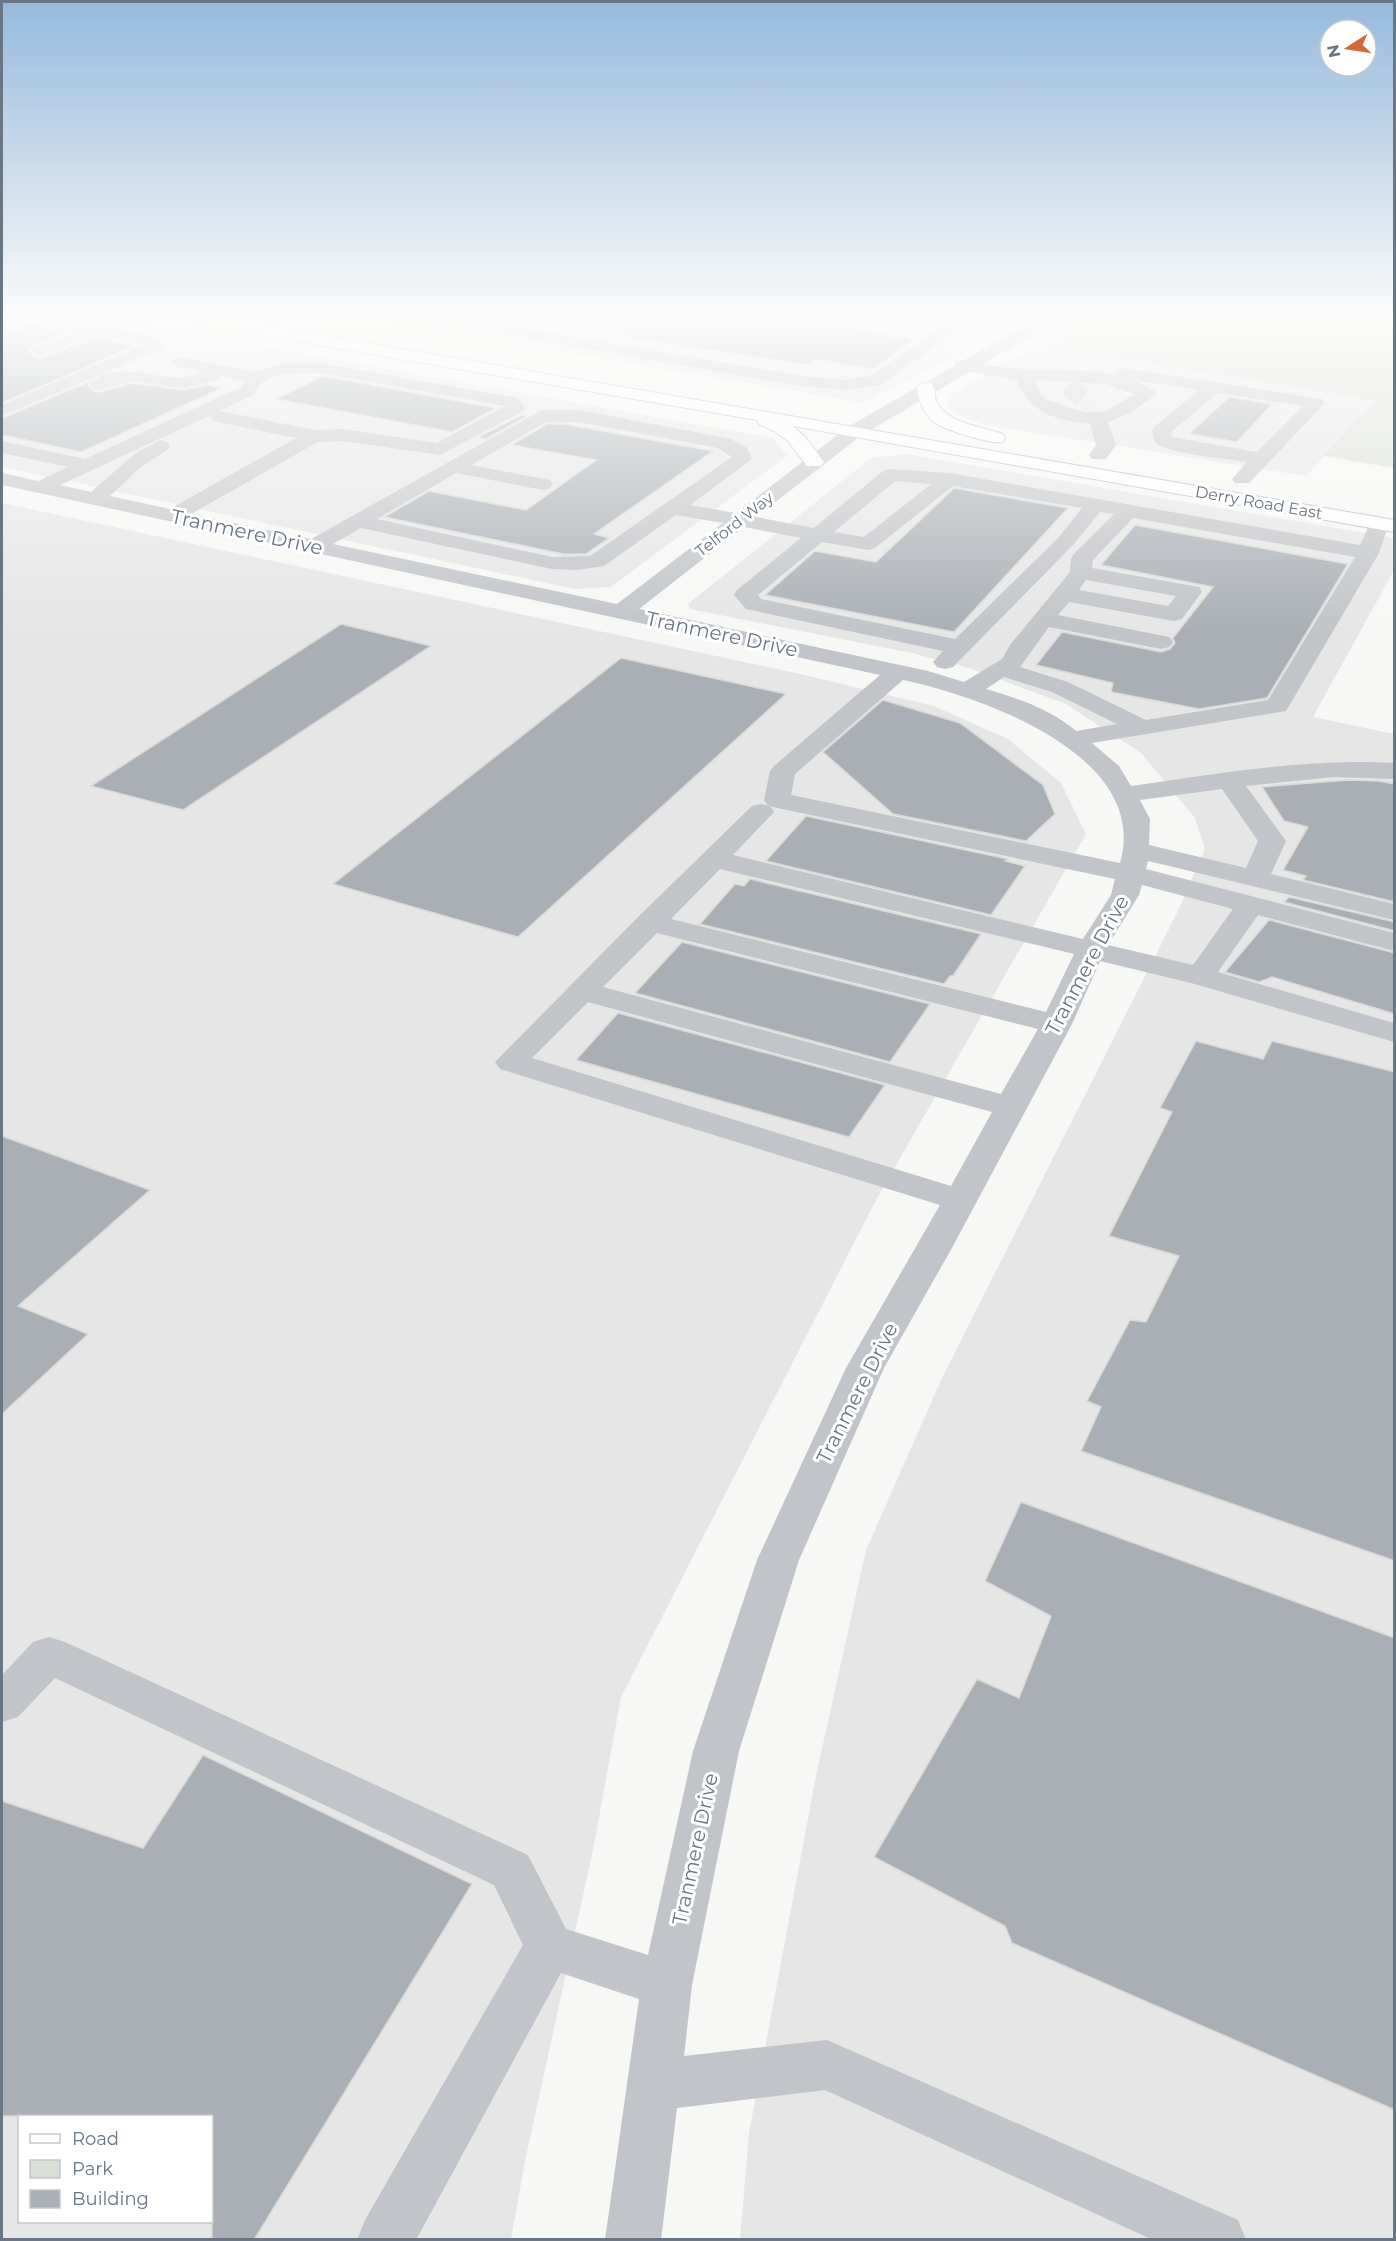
<svg xmlns="http://www.w3.org/2000/svg" width="1396" height="2241" font-family="Montserrat,sans-serif">
<style>
.built{fill:#e5e6e5;fill-rule:evenodd}
.green{fill:#d8ded6}
.building{fill:#a9afb5;stroke:#d9d9d7;stroke-width:1.5}
.lines{fill:none;stroke-linecap:round;stroke-linejoin:round}
.minor-tunnel{stroke:#ccd0d3;stroke-width:19;stroke-dasharray:19 9;stroke-linecap:butt}
.major-casing{stroke:#b5b8bc;stroke-width:2}
.minor{fill:#c1c4c8;fill-rule:evenodd}
.major{fill:#fff;fill-rule:evenodd}
.labels{text-anchor:middle;stroke-width:6;stroke-linejoin:round;paint-order:stroke}
.far-street-label{font-size:16px;fill:#697683;stroke:#fff}
.street-label{font-size:20px;fill:#697683;stroke:#fff}
</style>
<rect width="100%" height="100%" fill="#f7f7f5"/>
<g class="built">
<polygon points="2,320 113,320 773,438 787,456 611,587 575,589 2,467"/>
<polygon points="377,320 1092,320 1051,347 1375,401 1306,476 986,425 962,417 947,406 952,394 1039,344 993,334 863,403"/>
<polygon points="907,454 1394,538 1394,570 1313,717 1394,734 1394,2239 740,2239 749,2133 816,1776 866,1550 943,1376 1177,913 1205,849 1195,818 1141,753 1066,704 969,668 912,653 690,609 688,604 871,458"/>
<path d="M2,503L800,674L934,706L1008,739L1061,783L1086,834L876,1200L621,1697L593,1850L525,2161L511,2239L2,2240ZM20,2116H212V2222H20Z"/>
</g>
<polygon class="green" points="1092,320 1394,320 1394,468 1324,456 1375,401 1051,347"/>
<g class="building">
<polygon points="624,320 875,320 860,331 915,339 873,369 816,359 807,365 623,336"/>
<polygon points="36,321 40,325 68,332 33,346 30,351 35,357 42,358 95,337 135,346 2,403 2,335"/>
<polygon points="323,376 496,408 452,432 276,399"/>
<polygon points="91,381 88,386 93,391 99,392 132,383 183,390 208,385 222,388 81,452 2,435 2,418"/>
<polygon points="1229,397 1272,404 1237,442 1189,434"/>
<polygon points="522,415 527,416 486,439 478,437"/>
<polygon points="547,424 564,424 713,451 594,534 609,538 586,554 563,554 384,517 429,491 526,510 596,460 511,445"/>
<polygon points="954,488 1068,508 954,632 765,595 815,551 876,562"/>
<polygon points="1135,525 1348,564 1267,698 1199,709 1111,692 1113,683 1036,665 1062,632 1161,652 1170,649 1175,643 1173,638 1213,587 1101,565"/>
<polygon points="341,624 431,646 183,810 91,786"/>
<polygon points="621,658 786,694 518,937 333,884"/>
<polygon points="883,700 960,723 1043,785 1055,814 1026,841 893,814 823,752"/>
<polygon points="1349,780 1378,781 1395,784 1395,902 1303,880 1306,876 1283,870 1308,827 1284,821 1262,787"/>
<polygon points="806,816 1008,859 1005,861 1025,866 991,915 766,861"/>
<polygon points="750,879 981,934 953,976 950,976 944,984 700,924 735,884 744,886"/>
<polygon points="1289,897 1395,922 1395,931 1284,902"/>
<polygon points="1269,920 1395,953 1395,1014 1272,977 1259,982 1225,972"/>
<polygon points="682,942 930,1004 890,1062 635,993"/>
<polygon points="618,1013 885,1085 849,1137 576,1060"/>
<polygon points="1196,1041 1263,1059 1272,1041 1395,1072 1395,1561 1081,1451 1101,1407 1087,1401 1130,1320 1146,1322 1179,1256 1109,1236 1172,1112 1160,1108"/>
<polygon points="2,1136 150,1190 18,1306 88,1334 2,1414"/>
<polygon points="1021,1502 1395,1638 1395,2110 1012,1943 1005,1926 874,1857 977,1679 1019,1698 1051,1616 985,1581"/>
<polygon points="203,1755 472,1884 254,2240 212,2240 212,2116 2,2116 2,1801 143,1848"/>
</g>
<g class="lines">
<polyline class="minor-tunnel" points="1067,387 1091,403"/>
<g class="major-casing">
<g id="major">
<polygon points="193,320 233,320 1394,520 1394,532 793,426 806,438 824,462 821,466 807,466 787,440 774,431 759,424 757,420 201,325"/>
<path d="M926,383L932,384C936,390 934,397 937,403C947,423 983,427 1003,434L1005,438L1003,442C992,445 942,429 934,422C923,413 919,401 917,388L920,384Z"/>
</g>
</g>
<g class="minor">
<polygon points="6,320 29,320 27,323 2,333 2,322"/>
<path d="M38,320C80,320 119,328 160,338L163,345L161,349L2,416V405L142,345L95,335L41,356L35,355L32,351L35,347L76,331L40,323Z"/>
<polygon points="430,320 485,320 467,330 432,323"/>
<polygon points="505,320 526,320 518,327 802,376 846,380 869,376 952,320 972,320 880,385 846,390 802,386 496,333 494,329"/>
<path d="M1038,320H1059L983,364C1027,373 1072,366 1116,375L1114,373L1117,369L1123,368L1316,398L1322,399L1325,403L1249,483H1235L1232,479L1247,462C1228,459 1172,454 1157,444C1153,441 1153,435 1152,431L1154,427L1199,390L1133,380L1154,390L1157,394L1130,413L1108,422L1116,445L1106,459H1092L1089,455L1096,445L1090,424C1056,420 1030,414 1017,380L969,372L862,435L756,517L814,528L883,471L890,469L949,473L1360,545L1372,519L1379,517L1386,519L1389,523L1379,553L1286,711L1092,743L1119,766L1131,786C1219,774 1306,758 1394,763V779L1334,777L1246,786L1286,841L1271,874L1394,904V920L1148,861L1146,869L1394,933V951L1258,915L1218,972L1394,1023V1042L1191,983L1100,961L1072,1024L953,1246L884,1368L799,1560L739,1751L692,1985L684,2056L827,2040L1238,2220L1246,2240H1153L825,2090L677,2108L661,2240H605L639,1999L561,1973L416,2240H357L365,2220L523,1945L494,1885L55,1678L18,1717L2,1722V1675L33,1642L49,1637L65,1642L528,1855L566,1929L648,1955L693,1751L757,1560L846,1368L940,1205L500,1069L495,1062L639,916L752,806L761,804L770,806L774,812L733,855L1083,939L1111,895L1115,879L768,806L764,800L770,771L774,766L880,675L2,485V473L38,481L68,467L2,453V441L85,459L241,387L245,381L221,376L218,380L183,388L132,381L99,390L93,389L90,385C108,360 153,377 177,378C186,378 195,375 205,372L174,366L171,362L174,358L180,357L255,372L280,364L321,363L511,397L517,398L525,408L522,412L440,455L343,441L318,442L191,514L311,539L542,410H579L731,439L747,448L752,459L690,505L736,513L848,427L954,366L956,361L964,360ZM321,373L505,406L437,443L343,429L314,430L220,411L215,413L253,395L262,382L282,374ZM1035,380L1106,384L1135,394L1104,412H1084L1047,400L1041,395ZM1218,393L1303,406L1257,452L1172,437L1171,432ZM213,414L211,417L213,421L296,438L170,509L110,496L141,467L167,450L170,446L167,442L160,440L136,453L91,492L60,485ZM546,422H579L718,448L732,457L590,556L552,557L377,519L456,473L543,490L550,488L553,484L550,480L471,465ZM895,481L931,484L864,537L834,532ZM953,486L1082,508L1059,537L955,639L761,599L758,595L822,542L868,550L875,548ZM1100,512L1114,514L1074,554L1071,559L1070,572L1010,645L1002,659L964,682L928,671L639,609L744,527L801,538L737,590L734,595L746,609L943,651L933,662L937,667L945,669L953,667L1073,545ZM676,515L723,523L617,604L333,544L361,528L552,569L577,570L604,566ZM1133,518L1355,557L1268,700L1146,720L1068,682L1020,667L1049,627L1161,649L1169,647L1173,642L1169,637L1058,615L1069,602L1174,621L1182,619L1202,592L1199,587L1092,568L1093,560ZM1086,580L1176,596L1168,606L1079,590ZM1004,677L1052,692L1117,724L1076,731C1052,710 1017,698 986,689ZM903,680C983,697 1151,756 1120,863L791,795L795,774ZM1222,789L1258,841L1246,868L1149,845L1150,819L1140,800ZM720,869L1074,954L1046,1012L671,919ZM1142,885L1233,909L1193,965L1108,945L1139,895ZM657,933L1038,1029L1001,1094L603,987ZM588,1002L992,1112L951,1186L532,1058Z"/>
</g>
<use href="#major" class="major"/>
</g>
<linearGradient id="sky" x2="0" y2="1"><stop stop-color="#96badc"/><stop offset="0.5" stop-color="#fbfbfa"/><stop offset="1" stop-color="#fbfbfa" stop-opacity="0"/></linearGradient>
<rect width="1396" height="634" fill="url(#sky)"/>
<g class="labels">
<g class="far-street-label">
<text transform="translate(1259 502) rotate(10)" y="6">Derry Road East</text>
<text transform="translate(734 524) rotate(-38)" y="6">Telford Way</text>
</g>
<g class="street-label">
<text transform="translate(247 532) rotate(12)" y="7">Tranmere Drive</text>
<text transform="translate(722 634) rotate(12)" y="7">Tranmere Drive</text>
<text transform="translate(1087 965) rotate(-62)" y="7">Tranmere Drive</text>
<text transform="translate(857 1393) rotate(-63)" y="7">Tranmere Drive</text>
<text transform="translate(695 1849) rotate(-78)" y="7">Tranmere Drive</text>
</g>
</g>
<rect width="1396" height="2241" fill="none" stroke="#697683" stroke-width="6"/>
<rect x="18" y="2115" width="195" height="108" fill="#ffffff" stroke="#c3c8cd" stroke-width="1.5"/>
<rect x="30" y="2134" width="30" height="9" fill="#ffffff" stroke="#c3c8cd" stroke-width="1.5"/>
<text x="72" y="2145" font-size="18" fill="#697683">Road</text>
<rect x="30" y="2160" width="30" height="18" fill="#d8ded6" stroke="#c3c8cd" stroke-width="1.5"/>
<text x="72" y="2175" font-size="18" fill="#697683">Park</text>
<rect x="30" y="2190" width="30" height="18" fill="#a9afb5" stroke="#c3c8cd" stroke-width="1.5"/>
<text x="72" y="2205" font-size="18" fill="#697683">Building</text>
<g transform="translate(1348 48) rotate(258)"><circle r="28" fill="#ffffff" stroke="#c3c8cd" stroke-width="1.5"/>
<path d="M0-4.5L10 22L0 15L-10 22Z" fill="#d36738"/>
<text y="-9" font-size="16" font-weight="bold" text-anchor="middle" fill="#697683">N</text>
</g>
</svg>
